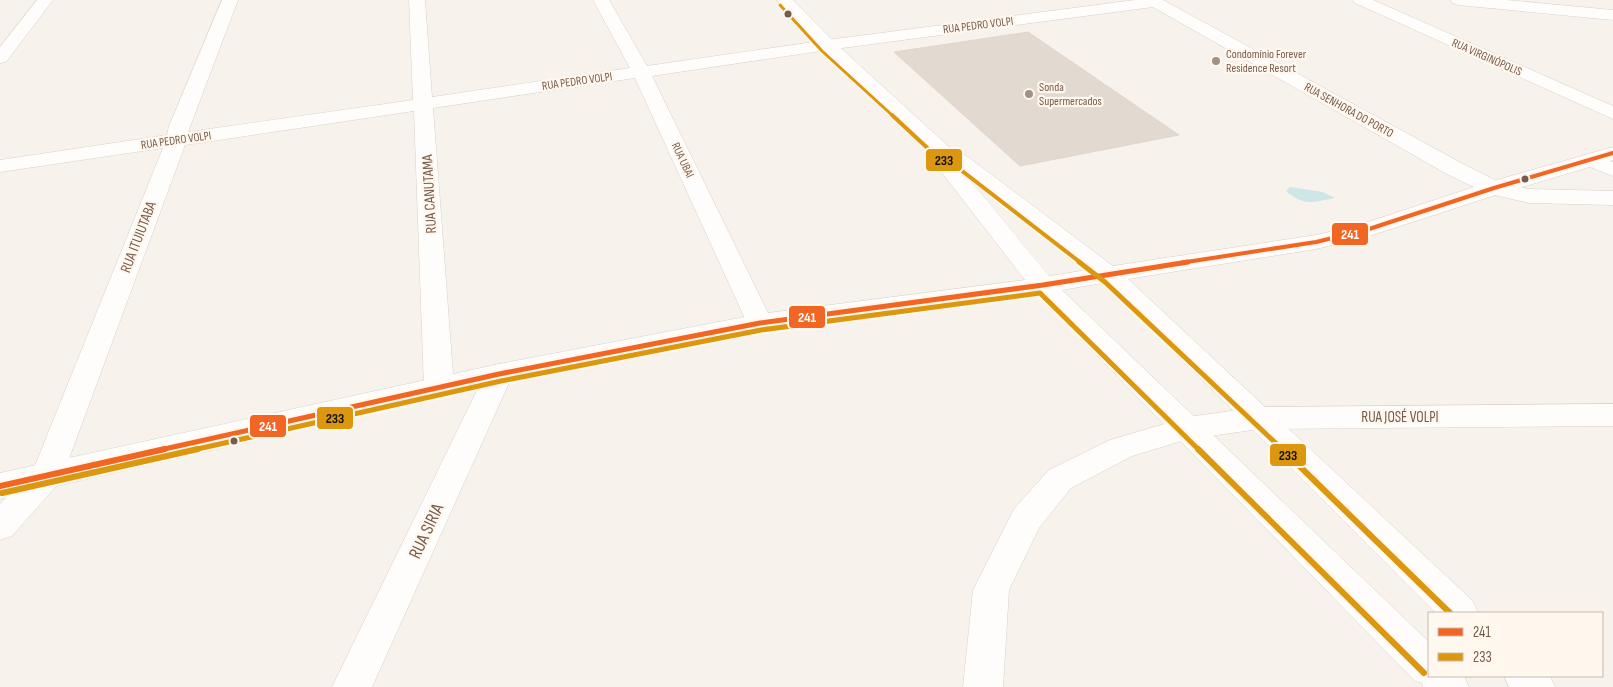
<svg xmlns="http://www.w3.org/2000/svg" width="1613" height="687" font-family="'Sofia Sans Condensed',sans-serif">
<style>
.water{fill:#cee6e8}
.building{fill:#e2d9d1;stroke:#e0d6ce}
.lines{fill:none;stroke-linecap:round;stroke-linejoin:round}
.street-casing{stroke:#d7d0ca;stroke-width:1}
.secondary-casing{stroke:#d7d0c8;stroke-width:1}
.street{fill:#fefdfc;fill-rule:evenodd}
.secondary{fill:#fefdfc;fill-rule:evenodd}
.bus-1-far2-casing{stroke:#fff8ef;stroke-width:7}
.bus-1-far1-casing{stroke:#fff8ef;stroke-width:9}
.bus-1-casing{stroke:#fff8ef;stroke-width:10}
.bus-2-far3-casing{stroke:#fff8ef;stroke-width:5.5}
.bus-2-far2-casing{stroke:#fff8ef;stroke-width:7}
.bus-2-far1-casing{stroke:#fff8ef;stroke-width:9}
.bus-2-casing{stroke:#fff8ef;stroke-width:10}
.bus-1-far2{stroke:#f26522;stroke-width:4}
.bus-1-far1{stroke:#f26522;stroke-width:5}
.bus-1{stroke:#f26522;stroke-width:6}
.bus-2-far3{stroke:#dd970f;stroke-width:3}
.bus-2-far2{stroke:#dd970f;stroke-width:4}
.bus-2-far1{stroke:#dd970f;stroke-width:5}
.bus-2{stroke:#dd970f;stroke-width:6}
.bus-dot{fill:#775b4c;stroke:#fff8ef;stroke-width:2}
.poi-dot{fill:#a49084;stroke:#fff8ef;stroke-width:2}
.labels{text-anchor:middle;stroke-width:4.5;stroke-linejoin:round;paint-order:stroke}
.far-street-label{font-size:12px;fill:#775b4c;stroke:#fff8ef}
.far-poi-label{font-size:12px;fill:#775b4c;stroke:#fff8ef;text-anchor:start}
.street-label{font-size:15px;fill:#775b4c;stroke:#fff8ef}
.near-street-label{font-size:18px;fill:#775b4c;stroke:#fff8ef}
.line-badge{stroke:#fff8ef;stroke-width:2}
.badge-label{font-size:14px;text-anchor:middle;font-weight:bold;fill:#fff}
.pale-badge-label{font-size:14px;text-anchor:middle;font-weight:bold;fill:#111}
</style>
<rect width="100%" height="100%" fill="#f7f3ec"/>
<path class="water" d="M1290,187L1323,192L1335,198C1313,202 1305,207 1286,191Z"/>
<polygon class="building" points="1028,32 1179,135 1020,166 894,52"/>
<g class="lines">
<g class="street-casing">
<g id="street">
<polygon points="37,0 53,0 6,62 0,63 0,47"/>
<polygon points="222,0 238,0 188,132 413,100 409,0 425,0 432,97 630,68 593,0 609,0 647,66 827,40 1135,0 1163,0 1463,164 1501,183 1529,189 1613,191 1613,205 1529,203 1486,193 1447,174 1153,7 827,50 652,76 773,323 769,329 760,332 751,329 747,323 635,78 433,108 454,388 449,395 439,398 429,395 424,388 414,111 185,145 63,475 58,484 12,536 0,540 0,504 34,468 163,148 0,172 0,160 167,135 169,126"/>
<polygon points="1352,0 1373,0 1613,106 1613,119 1355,3"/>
<polygon points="1450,0 1506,0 1613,10 1613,20 1458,5 1453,3"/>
<polygon points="1589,154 1613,162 1613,176 1582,164 1579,160 1582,156"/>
<polygon points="499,364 509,367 513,374 372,687 332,687 485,374 489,367"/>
<polygon points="1613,404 1613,426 1260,429 1188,439 1132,456 1071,488 1039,528 1009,590 1003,687 963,687 973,590 1014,509 1049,470 1110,440 1188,417 1260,407"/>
</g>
</g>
<g class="secondary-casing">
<g id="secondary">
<path d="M777,0H793L833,41L948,146L968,157L1113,266L1316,235L1359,225L1486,183L1613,147V160L1502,193L1366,237L1316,249L1128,279L1473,601L1478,613H1436L1249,426L1103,283L1062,290L1429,642V676H1464L1469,687H1423L1422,683L1415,681L1037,294L760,332L499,384L0,499V473L499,364L760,314L1025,280L939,169L935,165V155L821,49ZM965,174L1087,270L1049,276Z"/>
<polygon points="1504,676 1550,676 1555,687 1509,687"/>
</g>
</g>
<use href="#street" class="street"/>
<use href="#secondary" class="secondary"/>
<g class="bus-1-far2-casing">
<polyline id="bus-1-far2" points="1180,263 1316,242 1366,230 1494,188 1613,153"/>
</g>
<g class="bus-1-far1-casing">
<polyline id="bus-1-far1" points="160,450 499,374 760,323 1043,285 1188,262"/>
</g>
<g class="bus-1-casing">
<polyline id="bus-1" points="0,486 165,449"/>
</g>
<g class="bus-2-far3-casing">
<polyline id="bus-2-far3" points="780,5 822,51 893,116"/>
</g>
<g class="bus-2-far2-casing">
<polyline id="bus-2-far2" points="892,115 936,156 957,167 1081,263"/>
</g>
<g class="bus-2-far1-casing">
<g id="bus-2-far1">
<polyline points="1079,262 1105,282 1283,450"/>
<polyline points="193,450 501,381 761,330 1040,293 1199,450"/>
</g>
</g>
<g class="bus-2-casing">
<g id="bus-2">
<polyline points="1198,449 1424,673"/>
<polyline points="1282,449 1450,613"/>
<polyline points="2,493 198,449"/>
</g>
</g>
<use href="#bus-1-far2" class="bus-1-far2"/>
<use href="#bus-1-far1" class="bus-1-far1"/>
<use href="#bus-1" class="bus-1"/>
<use href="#bus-2-far3" class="bus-2-far3"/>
<use href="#bus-2-far2" class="bus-2-far2"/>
<use href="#bus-2-far1" class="bus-2-far1"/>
<use href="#bus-2" class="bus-2"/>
</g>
<g class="bus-dot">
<circle cx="788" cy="14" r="4.5"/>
<circle cx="1525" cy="179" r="4.5"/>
<circle cx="234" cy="441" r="4.5"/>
</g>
<g class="poi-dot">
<circle cx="1216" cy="61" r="5"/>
<circle cx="1029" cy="94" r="5"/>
</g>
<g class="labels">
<g class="far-street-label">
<text transform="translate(978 25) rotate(-7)" y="4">RUA PEDRO VOLPI</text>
<text transform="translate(1487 57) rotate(24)" y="4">RUA VIRGINÓPOLIS</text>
<text transform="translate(577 81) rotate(-8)" y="4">RUA PEDRO VOLPI</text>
<text transform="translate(1349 110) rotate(29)" y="4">RUA SENHORA DO PORTO</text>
<text transform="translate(176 140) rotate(-8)" y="4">RUA PEDRO VOLPI</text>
<text transform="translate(683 160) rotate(65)" y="4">RUA UBAI</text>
</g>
<g class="far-poi-label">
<text x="1226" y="58">Condomínio Forever<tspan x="1226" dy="14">Residence Resort</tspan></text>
<text x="1039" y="91">Sonda<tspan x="1039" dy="14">Supermercados</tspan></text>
</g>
<g class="street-label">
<text transform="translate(429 194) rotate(-93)" y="5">RUA CANUTAMA</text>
<text transform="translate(138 237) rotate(-69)" y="5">RUA ITUIUTABA</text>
<text x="1400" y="422">RUA JOSÉ VOLPI</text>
</g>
<g class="near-street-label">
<text transform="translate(426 531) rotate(-65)" y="6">RUA SIRIA</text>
</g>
</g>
<g class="line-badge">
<rect x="925" y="148" width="38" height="24" rx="5" fill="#dd970f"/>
<rect x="1331" y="222" width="38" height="24" rx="5" fill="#f26522"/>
<rect x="788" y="305" width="38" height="24" rx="5" fill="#f26522"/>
<rect x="316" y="406" width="38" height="24" rx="5" fill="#dd970f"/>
<rect x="249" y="414" width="38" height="24" rx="5" fill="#f26522"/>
<rect x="1269" y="443" width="38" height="24" rx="5" fill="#dd970f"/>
</g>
<g class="badge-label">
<text x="1350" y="239">241</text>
<text x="807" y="322">241</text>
<text x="268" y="431">241</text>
</g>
<g class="pale-badge-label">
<text x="944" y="165">233</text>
<text x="335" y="423">233</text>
<text x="1288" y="460">233</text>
</g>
<rect x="1428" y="612" width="175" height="65" fill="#fff8ef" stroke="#c9b9ae"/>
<rect x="1438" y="628" width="25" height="8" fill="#f26522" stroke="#c9b9ae"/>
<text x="1473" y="637" font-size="15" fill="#775b4c">241</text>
<rect x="1438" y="653" width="25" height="8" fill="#dd970f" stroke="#c9b9ae"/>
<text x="1473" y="662" font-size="15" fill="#775b4c">233</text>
</svg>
